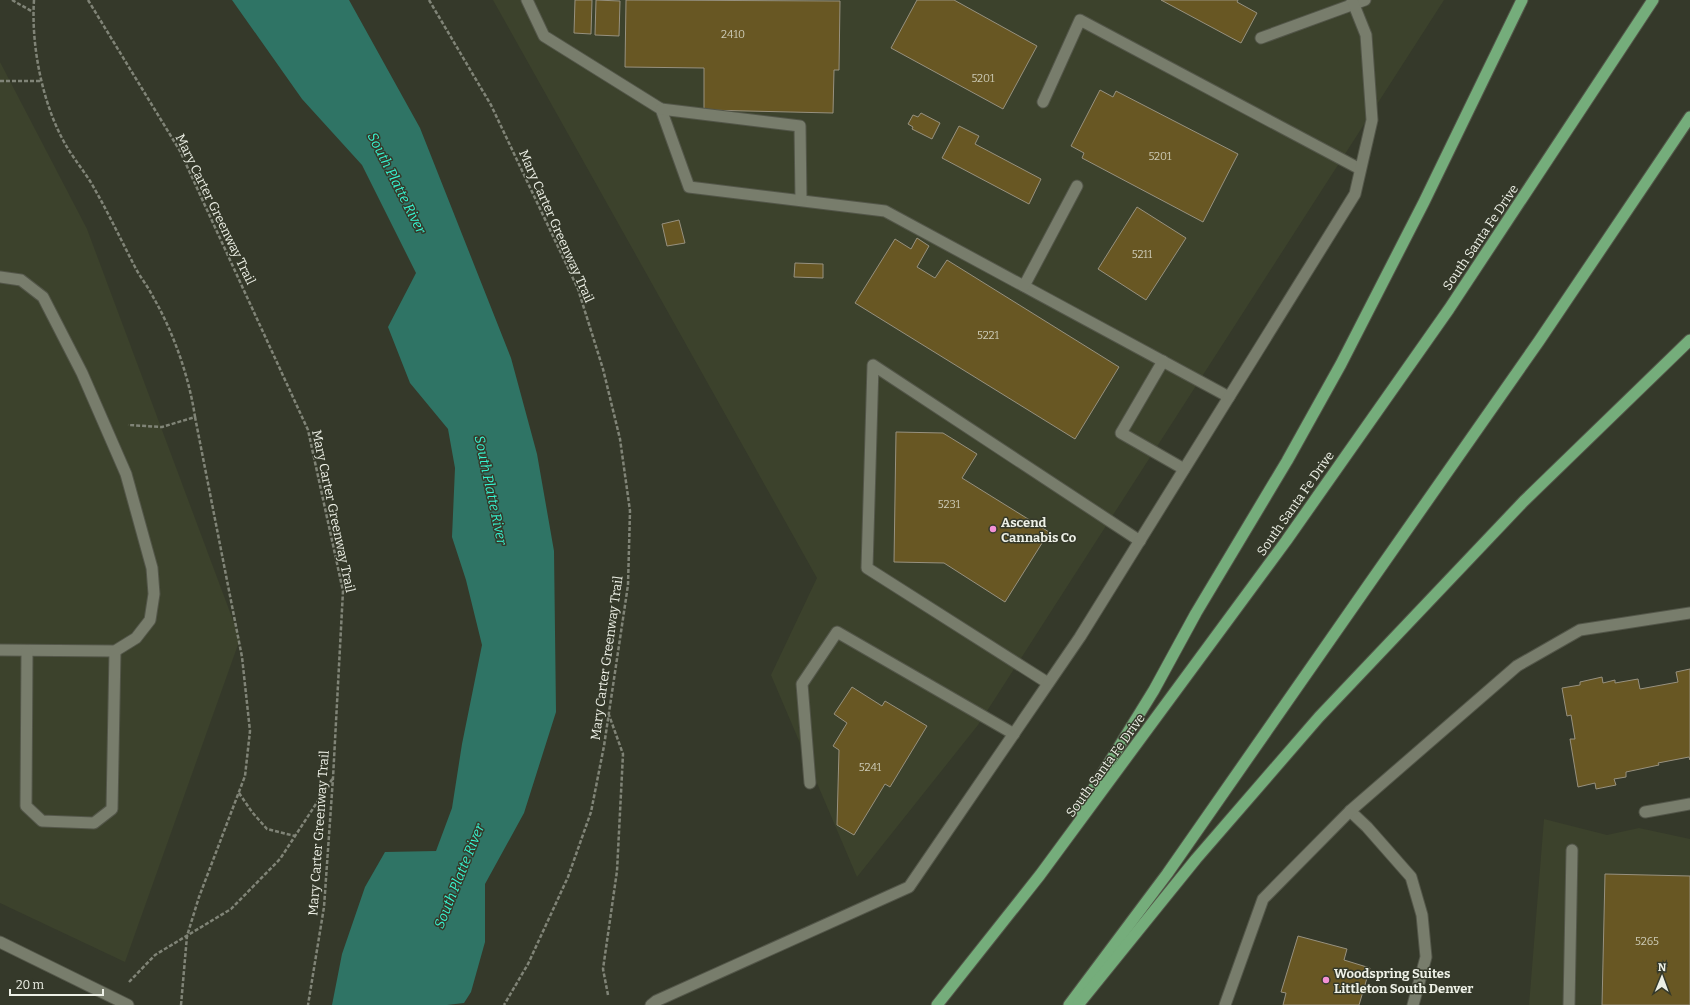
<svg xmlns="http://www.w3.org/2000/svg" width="1690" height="1005" font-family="Bitter,serif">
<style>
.built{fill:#3c422c}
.water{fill:#2f7465}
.building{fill:#685723;stroke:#97917f}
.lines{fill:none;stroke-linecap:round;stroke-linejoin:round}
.service-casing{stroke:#535649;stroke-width:13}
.minor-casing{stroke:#535649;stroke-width:13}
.tertiary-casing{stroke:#535649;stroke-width:13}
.trunk-casing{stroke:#535649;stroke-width:13}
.path{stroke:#808477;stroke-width:2.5;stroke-dasharray:4 2;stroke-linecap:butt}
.service{stroke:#787d6c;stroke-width:11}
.minor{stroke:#787d6c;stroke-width:11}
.tertiary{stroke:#787d6c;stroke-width:11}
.trunk{stroke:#75ad7b;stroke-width:11}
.poi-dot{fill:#f391d6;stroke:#35392a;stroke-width:1.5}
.labels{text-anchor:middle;stroke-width:3;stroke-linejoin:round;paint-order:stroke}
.number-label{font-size:11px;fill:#cccab5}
.street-label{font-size:13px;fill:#edf0e6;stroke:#35392a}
.poi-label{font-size:13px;font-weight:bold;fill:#edf0e6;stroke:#35392a;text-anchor:start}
.water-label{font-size:14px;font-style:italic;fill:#36f5d1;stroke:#35392a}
</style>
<rect width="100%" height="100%" fill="#35392a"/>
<g class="built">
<polygon points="493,0 1444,0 978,725 857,877 771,675 817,578"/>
<polygon points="0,62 87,229 240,639 125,962 0,903"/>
<polygon points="1544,819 1607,835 1639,828 1690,839 1690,1005 1529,1005"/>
</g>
<polygon class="water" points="232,0 349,0 420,128 511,358 537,454 554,551 556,712 524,813 485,884 485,942 471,992 464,1003 447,1005 332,1005 342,954 365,887 385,852 436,851 452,808 462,744 482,645 466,580 452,537 455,468 448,429 410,383 388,327 416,273 362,165 302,99"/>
<g class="building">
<polygon points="575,0 592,0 591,34 574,33"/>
<polygon points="596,0 620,1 619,36 595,35"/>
<polygon points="626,0 840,1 839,70 834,70 833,113 704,110 704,68 625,67"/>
<polygon points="917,0 954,0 1037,46 1003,109 891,48"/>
<polygon points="1161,0 1238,0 1237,2 1257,13 1241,43"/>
<polygon points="1100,90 1113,97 1116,91 1238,154 1203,222 1082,158 1084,153 1071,146"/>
<polygon points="921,113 940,123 932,139 912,129 913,127 908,124 913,115 918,117"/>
<polygon points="959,126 979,136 975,144 1041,179 1029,204 942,158"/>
<polygon points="1137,207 1186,238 1146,300 1098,269"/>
<polygon points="679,220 685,243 667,246 662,224"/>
<polygon points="917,238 929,246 917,267 935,278 947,260 1119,367 1075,439 855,303 895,239 911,249"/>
<polygon points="795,263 823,264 823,278 794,277"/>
<polygon points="896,432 943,433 977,454 962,478 1049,532 1005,602 944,563 894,562"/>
<polygon points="1690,669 1690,760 1689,757 1658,763 1659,765 1626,772 1626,777 1614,779 1616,785 1596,789 1595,783 1578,787 1570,739 1575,739 1571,715 1567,716 1562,688 1580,685 1580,682 1602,677 1603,683 1615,680 1615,683 1638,679 1640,689 1678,682 1676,672"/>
<polygon points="852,687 882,706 885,701 927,726 890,787 885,784 854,835 837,825 839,750 833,746 847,723 834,714"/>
<polygon points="1605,874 1690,876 1690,1005 1602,1005"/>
<polygon points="1298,936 1347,949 1344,960 1370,968 1359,1005 1283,1005 1286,993 1281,992"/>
</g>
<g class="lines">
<g class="service-casing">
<g id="service">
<polyline points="527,0 544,36 661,109 689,187 885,211 1229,397"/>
<polyline points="1261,38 1365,0"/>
<polyline points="1043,102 1080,20 1360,169"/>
<polyline points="661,109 800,126 801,200"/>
<polyline points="0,277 21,280 43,297 82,373 126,474 152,568 154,594 150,620 136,638 115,651 0,650"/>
<polyline points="1024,286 1077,186"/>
<polyline points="1163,361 1121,433 1184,469"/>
<polyline points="27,651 26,806 42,821 94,823 112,809 115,651"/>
<polyline points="1048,683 867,568 873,365 1140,541"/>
<polyline points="810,783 802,684 837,632 1014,734"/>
<polyline points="1350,811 1367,827 1411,877 1422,915 1426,957 1413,1005"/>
<polyline points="1645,812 1690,804"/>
<polyline points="1225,1005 1263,899 1350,811 1517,666 1580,630 1690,613"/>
<polyline points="1569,1005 1572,850"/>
</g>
</g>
<g class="minor-casing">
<polyline id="minor" points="651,1005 656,1001 909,887 1080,637 1355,194 1372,120 1366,35 1352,0"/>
</g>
<g class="tertiary-casing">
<polyline id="tertiary" points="0,942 128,1005"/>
</g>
<g class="trunk-casing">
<g id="trunk">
<polyline points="1080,810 1154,690 1196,613 1287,461 1341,364 1424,202 1522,0"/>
<polyline points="937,1005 1040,875 1286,541 1449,309 1653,0"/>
<polyline points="1069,1005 1167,874 1367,587 1539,341 1690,117"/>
<polyline points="1078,1005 1196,859 1319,717 1524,501 1690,340"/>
</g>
</g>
<g class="path">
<polyline points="12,0 33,12"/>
<path d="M34,0C31,45 42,101 63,140C71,155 81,167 90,181C106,208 120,238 135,267C140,277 147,285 152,295C173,331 189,376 195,417L162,427L128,425"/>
<polyline points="88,0 180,151 308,430 343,591 333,778 324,907 308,1005"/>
<polyline points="429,0 491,105 578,289 603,369 620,439 630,511 628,585 604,746 591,812 568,877 528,964 504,1005"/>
<polyline points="0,81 41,81"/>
<polyline points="239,793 252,812 267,829 295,836"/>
<polyline points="129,982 155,955 231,909 280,859 333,778"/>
<polyline points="608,995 603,969 617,871 623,754 609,715"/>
<polyline points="181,1005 187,936 199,897 245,776 250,731 242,657 195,417"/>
</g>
<use href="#service" class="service"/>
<use href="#minor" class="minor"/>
<use href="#tertiary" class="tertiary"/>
<use href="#trunk" class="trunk"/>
</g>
<g class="poi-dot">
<circle cx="993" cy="529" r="4"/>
<circle cx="1326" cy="980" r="4"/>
</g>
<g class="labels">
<g class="number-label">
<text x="733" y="38">2410</text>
<text x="983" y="82">5201</text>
<text x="1160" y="160">5201</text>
<text x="1142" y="258">5211</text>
<text x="988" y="339">5221</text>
<text x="949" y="508">5231</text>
<text x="870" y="771">5241</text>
<text x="1647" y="945">5265</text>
</g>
<g class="street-label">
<text transform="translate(216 209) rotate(64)" y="5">Mary Carter Greenway Trail</text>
<text transform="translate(557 226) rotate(66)" y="5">Mary Carter Greenway Trail</text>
<text transform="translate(1480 237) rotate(-56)" y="5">South Santa Fe Drive</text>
<text transform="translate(1295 503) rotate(-55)" y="5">South Santa Fe Drive</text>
<text transform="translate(334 511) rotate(78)" y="5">Mary Carter Greenway Trail</text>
<text transform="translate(606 658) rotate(-82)" y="5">Mary Carter Greenway Trail</text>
<text transform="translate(1105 765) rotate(-54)" y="5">South Santa Fe Drive</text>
<text transform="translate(318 833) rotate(-86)" y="5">Mary Carter Greenway Trail</text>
</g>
<g class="poi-label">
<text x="1001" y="527">Ascend<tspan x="1001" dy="15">Cannabis Co</tspan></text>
<text x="1334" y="978">Woodspring Suites<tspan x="1334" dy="15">Littleton South Denver</tspan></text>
</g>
<g class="water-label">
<text transform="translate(397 183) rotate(63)" y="5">South Platte River</text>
<text transform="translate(491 490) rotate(78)" y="5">South Platte River</text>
<text transform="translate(459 876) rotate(-68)" y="5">South Platte River</text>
</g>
</g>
<g transform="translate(1662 977) rotate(1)" stroke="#35392a" stroke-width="3" paint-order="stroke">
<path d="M0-3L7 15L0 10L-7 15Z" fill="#edf0e6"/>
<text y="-6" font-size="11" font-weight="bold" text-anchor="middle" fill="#edf0e6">N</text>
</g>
<path d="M10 989v6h93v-6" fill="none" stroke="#edf0e6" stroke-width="2"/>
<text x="16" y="989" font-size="12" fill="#edf0e6" stroke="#35392a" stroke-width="3" paint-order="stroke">20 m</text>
</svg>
